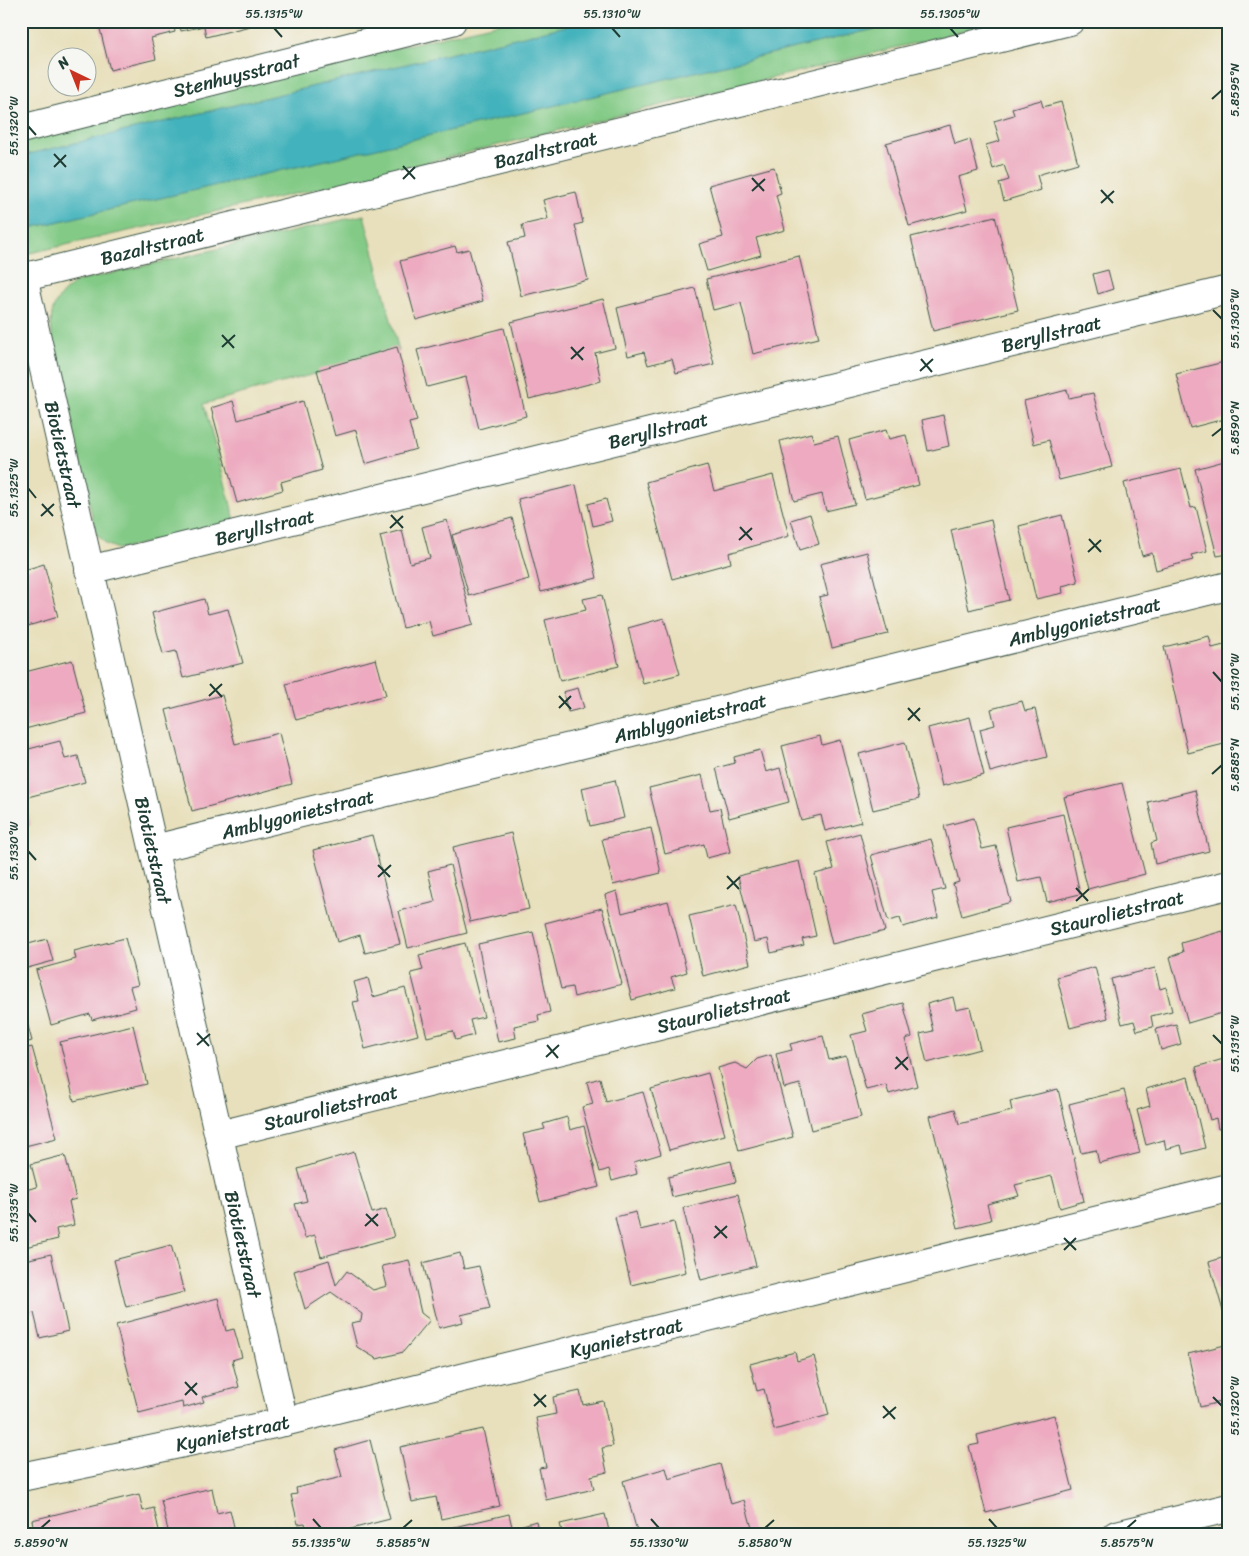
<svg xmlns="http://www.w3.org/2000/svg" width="1249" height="1556" font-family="Sriracha,sans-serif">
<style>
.green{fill:#83ca86;stroke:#51845d}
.water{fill:#42b2bc;stroke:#307878}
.building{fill:#edaac0}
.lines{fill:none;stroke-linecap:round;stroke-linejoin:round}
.minor-casing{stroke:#3d5548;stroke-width:30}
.tertiary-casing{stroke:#3d5548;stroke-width:30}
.minor{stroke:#fff;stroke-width:28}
.tertiary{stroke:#fff;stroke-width:28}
.ticks{fill:none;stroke:#1f3d34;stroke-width:2}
.labels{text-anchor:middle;stroke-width:4;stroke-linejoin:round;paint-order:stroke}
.street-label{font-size:19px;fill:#1f3d34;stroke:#f6f6f2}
.neatline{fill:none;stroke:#1f3d34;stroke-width:2}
.ticks-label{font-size:12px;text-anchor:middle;fill:#1f3d34}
</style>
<rect width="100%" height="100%" fill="#f6f6f2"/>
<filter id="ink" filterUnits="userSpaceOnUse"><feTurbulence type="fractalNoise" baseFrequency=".02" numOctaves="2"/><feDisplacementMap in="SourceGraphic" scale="10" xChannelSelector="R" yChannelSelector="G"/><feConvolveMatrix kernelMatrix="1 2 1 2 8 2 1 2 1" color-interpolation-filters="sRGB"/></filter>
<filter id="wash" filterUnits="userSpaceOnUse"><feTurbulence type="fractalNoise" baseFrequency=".0096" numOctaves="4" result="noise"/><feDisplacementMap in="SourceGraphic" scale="20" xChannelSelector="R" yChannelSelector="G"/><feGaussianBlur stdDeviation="1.12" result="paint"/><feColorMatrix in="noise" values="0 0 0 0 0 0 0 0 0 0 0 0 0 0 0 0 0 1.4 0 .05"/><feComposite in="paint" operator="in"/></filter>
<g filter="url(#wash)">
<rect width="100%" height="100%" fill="#e8e0bc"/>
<g class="green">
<polygon points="508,21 587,21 21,156 21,137"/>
<polygon points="908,21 1005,21 343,183 21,255 21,230 335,158"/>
<path d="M364,215L399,351L204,404L236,524L118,549L106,544L96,533L52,335C49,307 55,300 75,282Z"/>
</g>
<polygon class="water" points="587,21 908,21 335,158 21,230 21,156"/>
<g id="blocks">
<g class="building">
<polygon points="98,21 173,21 175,32 151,38 156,59 110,70"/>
<polygon points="179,21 249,21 250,26 206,37 204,26 181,31"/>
<polygon points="1041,100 1043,107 1061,102 1078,163 1037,175 1041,190 1004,201 999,183 1009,180 1004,165 993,169 986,145 1000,141 994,121 1014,115 1012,108"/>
<polygon points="950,125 955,144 970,139 978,171 958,177 967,210 909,226 886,143"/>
<polygon points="774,167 781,193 776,195 785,230 756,238 761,255 707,271 699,244 723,237 709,185"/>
<polygon points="576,192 583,223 575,225 588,280 521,296 508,242 525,238 522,225 548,219 543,200"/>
<polygon points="995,216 1018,310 933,331 911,237"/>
<polygon points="455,246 457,252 469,249 483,301 416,320 400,261"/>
<polygon points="799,256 819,338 753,354 741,303 713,310 706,279"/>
<polygon points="1108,270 1113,289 1098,294 1093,274"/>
<polygon points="695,288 714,364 676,373 672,359 648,365 644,352 628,356 617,308"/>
<polygon points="603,299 615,348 595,353 601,381 529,399 511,322"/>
<polygon points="504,328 526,416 479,429 466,377 427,387 417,350"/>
<polygon points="397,347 417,421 409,423 416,449 365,464 356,430 335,436 317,370"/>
<polygon points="1228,361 1228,418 1190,428 1176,374"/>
<polygon points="1067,390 1069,398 1093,393 1112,467 1059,480 1049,440 1034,444 1024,401"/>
<polygon points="233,401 238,420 303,401 322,470 281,482 283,490 237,503 211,408"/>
<polygon points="943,415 949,446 928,451 922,420"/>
<polygon points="886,430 889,439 906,435 919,485 865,499 849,440"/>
<polygon points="811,433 814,442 838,436 855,504 826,511 822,494 794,501 780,441"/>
<polygon points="1228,460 1228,554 1217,556 1195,469"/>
<polygon points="707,465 714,491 773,475 789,536 729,553 731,563 672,579 646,482"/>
<polygon points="1181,469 1191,508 1196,507 1207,551 1191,555 1193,560 1156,570 1152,553 1142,556 1124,483"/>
<polygon points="576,485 597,578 541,592 518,499"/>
<polygon points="606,499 612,521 593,526 588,504"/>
<polygon points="810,514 819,544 800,550 791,520"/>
<polygon points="1062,515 1078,582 1062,586 1063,593 1036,599 1019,526"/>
<polygon points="512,518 529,579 469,596 452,535"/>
<polygon points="447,520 473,625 433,636 429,621 403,628 380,536 402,530 410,563 430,558 422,527"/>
<polygon points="991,520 1009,600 969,610 951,530"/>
<polygon points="867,552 888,634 832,648 819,597 828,595 820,564"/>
<polygon points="44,564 58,617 21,628 21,571"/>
<polygon points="602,595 619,666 560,681 545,620 586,610 583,599"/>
<polygon points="204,599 208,614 228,609 243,663 183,678 176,651 163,654 152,613"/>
<polygon points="664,618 680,674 643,684 628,628"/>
<polygon points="1209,636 1212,648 1228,644 1228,743 1188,753 1164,647"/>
<polygon points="376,659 386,695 296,720 286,684"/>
<polygon points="72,660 86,713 25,729 21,713 21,673"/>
<polygon points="578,688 584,708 568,712 563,692"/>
<polygon points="222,695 235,744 279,733 292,784 192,811 166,710"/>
<polygon points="1022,701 1025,711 1035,709 1047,757 990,772 980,729 995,725 991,709"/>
<polygon points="970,717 984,775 942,786 928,728"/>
<polygon points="820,736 822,745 840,740 861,822 825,831 821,815 801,820 782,746"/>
<polygon points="60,741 65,759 78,756 85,782 24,798 31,825 21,827 21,751"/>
<polygon points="905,742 919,799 873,810 859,754"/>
<polygon points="760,750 766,772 780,768 789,802 729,818 716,768 735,763 734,757"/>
<polygon points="702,775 710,810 720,808 730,852 707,858 704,844 665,854 649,788"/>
<polygon points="615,780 624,818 590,826 582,788"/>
<polygon points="1122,783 1145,874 1088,889 1064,797"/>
<polygon points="1195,790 1209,851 1155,864 1151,843 1157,841 1148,802"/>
<polygon points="1063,814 1080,894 1047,902 1041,877 1018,882 1006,827"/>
<polygon points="974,818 982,849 996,846 1011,902 962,916 953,884 959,882 944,826"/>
<polygon points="651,828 661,873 613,885 602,839"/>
<polygon points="511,833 529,909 470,922 453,847"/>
<polygon points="860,833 885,931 832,944 815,874 834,869 827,842"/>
<polygon points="372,835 400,944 365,953 360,935 337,942 313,850"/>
<polygon points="931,839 945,889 932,892 938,917 903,927 900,918 888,921 871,855"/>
<polygon points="799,861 816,936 802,939 804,945 771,953 768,939 754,942 738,876"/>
<polygon points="450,865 467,933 408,948 399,911 435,902 428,871"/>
<polygon points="617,891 622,913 668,901 687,972 671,977 675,988 632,1000 605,895"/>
<polygon points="736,905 750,964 703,976 689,916"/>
<polygon points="602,908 622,984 574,997 572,987 561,989 545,923"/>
<polygon points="1223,931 1228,948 1228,1011 1188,1023 1170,957 1183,952 1181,943"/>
<polygon points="533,932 550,1012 538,1015 539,1021 514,1026 516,1038 498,1042 478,944"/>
<polygon points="125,938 138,985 130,987 136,1008 92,1020 90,1014 51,1025 36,970 76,959 74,951"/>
<polygon points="47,939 53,961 24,969 21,946"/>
<polygon points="465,943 484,1017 470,1020 474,1035 456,1040 453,1031 427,1037 411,973 423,970 419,955"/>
<polygon points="1095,967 1108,1018 1070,1028 1057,977"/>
<polygon points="1155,968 1160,989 1166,987 1172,1011 1151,1016 1153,1027 1137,1031 1134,1021 1122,1024 1111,979"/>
<polygon points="368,978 373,997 405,988 418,1035 365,1049 353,1002 359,1001 354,982"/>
<polygon points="953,997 956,1010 970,1007 980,1049 927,1063 920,1034 933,1031 927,1004"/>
<polygon points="21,1000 32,1041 21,1044"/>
<polygon points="903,1003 912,1037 905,1039 917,1086 889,1094 886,1085 866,1090 851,1035 867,1031 862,1014"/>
<polygon points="1176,1024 1181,1044 1161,1050 1156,1029"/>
<polygon points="133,1025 147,1084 74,1101 60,1042"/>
<polygon points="823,1036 829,1060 846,1056 861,1117 811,1130 800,1084 784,1088 776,1054 792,1050 790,1044"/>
<polygon points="32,1047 57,1138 21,1147 21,1050"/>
<polygon points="771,1055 793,1137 739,1151 718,1068 735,1063 747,1069 757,1059"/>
<polygon points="1227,1058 1228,1127 1218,1129 1216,1118 1210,1120 1196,1067"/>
<polygon points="708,1073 725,1135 669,1150 651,1089"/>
<polygon points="1188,1077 1205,1148 1183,1154 1181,1145 1166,1149 1164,1140 1146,1145 1137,1110 1150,1106 1146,1089"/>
<polygon points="600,1078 606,1102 643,1092 661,1154 634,1162 637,1174 612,1181 609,1169 600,1172 582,1107 593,1104 587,1082"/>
<polygon points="1058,1089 1084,1201 1060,1208 1052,1176 1015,1185 1019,1196 987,1204 991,1220 958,1228 930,1116 955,1109 959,1124 1012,1111 1010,1101"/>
<polygon points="1124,1090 1140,1153 1099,1163 1096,1150 1081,1153 1069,1104"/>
<polygon points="567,1117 570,1130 584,1126 599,1187 540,1202 523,1134 545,1129 543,1124"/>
<polygon points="354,1152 372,1213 386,1209 394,1237 321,1257 315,1235 305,1238 295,1204 307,1201 298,1169"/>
<polygon points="65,1155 76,1199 69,1201 74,1225 56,1229 58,1239 21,1248 21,1191 37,1187 31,1164"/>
<polygon points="731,1161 736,1182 672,1197 668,1177"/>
<polygon points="738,1194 756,1266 701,1280 683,1208"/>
<polygon points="636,1212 640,1230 674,1222 686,1272 631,1285 615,1217"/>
<polygon points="171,1245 184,1292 126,1307 114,1260"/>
<polygon points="460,1253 464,1269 479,1266 490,1308 461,1315 463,1322 439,1328 423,1263"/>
<polygon points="51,1254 68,1331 40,1338 34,1313 21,1316 21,1261"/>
<polygon points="1228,1256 1228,1325 1227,1325 1209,1262"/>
<polygon points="329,1260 336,1285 347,1271 373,1290 387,1286 382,1266 409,1260 421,1313 430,1320 403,1352 377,1359 357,1347 351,1323 361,1321 362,1314 331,1292 305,1309 294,1271"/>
<polygon points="218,1298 226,1331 234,1329 242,1357 232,1360 239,1387 202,1397 204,1402 183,1408 182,1402 139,1413 116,1325"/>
<polygon points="1225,1345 1228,1359 1228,1400 1200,1407 1188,1354"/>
<polygon points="795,1352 797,1361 814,1356 829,1415 774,1430 764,1389 757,1391 750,1364"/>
<polygon points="580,1391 583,1405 603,1401 613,1446 602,1448 607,1472 591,1476 594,1489 546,1500 539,1468 546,1467 536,1418 556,1414 553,1397"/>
<polygon points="1054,1415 1073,1490 986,1513 969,1446 979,1444 977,1435"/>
<polygon points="483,1429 500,1506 441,1519 436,1497 412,1502 400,1447"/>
<polygon points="370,1440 390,1519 343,1531 344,1535 308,1535 305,1523 298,1524 291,1495 297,1494 296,1488 342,1477 335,1450"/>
<polygon points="720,1464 731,1504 744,1500 754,1535 638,1535 623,1481 666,1468 669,1479"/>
<polygon points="212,1488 217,1513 230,1510 236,1535 169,1535 161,1500"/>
<polygon points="139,1494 143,1511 154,1508 160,1535 35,1535 32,1520"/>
<polygon points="509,1514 514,1535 452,1535 450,1528"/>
<polygon points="605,1514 610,1535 563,1535 560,1524"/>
<polygon points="536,1521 539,1535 518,1535 516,1527"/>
</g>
</g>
</g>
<g filter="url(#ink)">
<use href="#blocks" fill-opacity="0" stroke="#3d5548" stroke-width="1"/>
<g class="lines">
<g class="minor-casing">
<g id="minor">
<path id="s1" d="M21,129L452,21"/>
<path id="s2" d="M23,277L284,1422"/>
<path id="s3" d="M89,570L1228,290"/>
<path id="s4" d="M154,849L1228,586"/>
<path id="s5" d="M219,1135L1228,885"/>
<path id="s6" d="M21,1477L284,1422L1228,1188"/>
<polyline points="1116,1535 1228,1508"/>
</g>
</g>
<g class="tertiary-casing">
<g id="tertiary">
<path id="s7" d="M21,278L1070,21"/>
</g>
</g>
<use href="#minor" class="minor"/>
<use href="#tertiary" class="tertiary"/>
</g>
</g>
<path class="ticks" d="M274,28L282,37M612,28L620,37M950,28L958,37M1212,99L1222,90M28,126L36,135M54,154L66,167M403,166L415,179M54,167L66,155M752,178L764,191M403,179L415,167M1101,190L1113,203M752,191L765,179M1101,203L1114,191M1213,310L1222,319M222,335L234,348M222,347L235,335M571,347L583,360M571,359L584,347M921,359L932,372M920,371L933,359M1212,436L1222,428M28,488L36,498M42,504L53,516M391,515L403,528M41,516L54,504M740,527L752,540M390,528L403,516M1089,539L1101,552M739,540L752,528M1088,552L1101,540M1213,672L1222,682M210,684L222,697M209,696L222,684M559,696L571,709M559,708L571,696M908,708L920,721M908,720L920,708M1212,774L1222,765M28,851L36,860M378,865L390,877M727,876L739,889M378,877L391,865M1076,888L1088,901M727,889L740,877M1076,901L1089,889M197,1033L209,1046M1213,1035L1222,1044M197,1045L210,1034M547,1045L558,1058M546,1057L559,1045M896,1057L908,1070M895,1069L908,1057M28,1213L36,1222M366,1214L378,1226M365,1226L378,1214M715,1226L727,1238M714,1238L727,1226M1064,1238L1076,1250M1064,1250L1076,1238M185,1382L197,1395M534,1394L546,1407M185,1395L197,1383M1213,1397L1222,1406M534,1406L546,1395M883,1406L895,1419M883,1418L896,1407M313,1519L321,1528M651,1519L659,1528M989,1519L997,1528M41,1528L50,1520M403,1528L412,1520M765,1528L774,1520M1127,1528L1136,1520"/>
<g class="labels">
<g class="street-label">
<text dy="7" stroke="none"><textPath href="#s1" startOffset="222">Stenhuysstraat</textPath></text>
<text dy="7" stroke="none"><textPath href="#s7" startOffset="540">Bazaltstraat</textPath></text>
<text dy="7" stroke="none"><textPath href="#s7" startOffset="135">Bazaltstraat</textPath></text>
<text dy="7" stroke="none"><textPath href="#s3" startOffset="991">Beryllstraat</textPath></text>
<text dy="7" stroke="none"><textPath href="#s3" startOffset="586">Beryllstraat</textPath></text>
<text dy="7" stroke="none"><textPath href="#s2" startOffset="182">Biotietstraat</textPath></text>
<text dy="7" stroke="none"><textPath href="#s3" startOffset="181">Beryllstraat</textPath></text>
<text dy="7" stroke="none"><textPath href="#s4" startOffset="958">Amblygonietstraat</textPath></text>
<text dy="7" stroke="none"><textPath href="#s4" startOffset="552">Amblygonietstraat</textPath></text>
<text dy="7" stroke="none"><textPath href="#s4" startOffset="148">Amblygonietstraat</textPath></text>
<text dy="7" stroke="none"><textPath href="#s2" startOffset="588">Biotietstraat</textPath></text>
<text dy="7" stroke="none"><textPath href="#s5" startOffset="925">Staurolietstraat</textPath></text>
<text dy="7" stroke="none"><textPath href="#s5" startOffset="520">Staurolietstraat</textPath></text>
<text dy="7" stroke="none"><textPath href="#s5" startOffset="115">Staurolietstraat</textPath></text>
<text dy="7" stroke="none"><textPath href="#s2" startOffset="992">Biotietstraat</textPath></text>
<text dy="7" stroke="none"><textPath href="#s6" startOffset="621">Kyanietstraat</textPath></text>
<text dy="7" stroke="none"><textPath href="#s6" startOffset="216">Kyanietstraat</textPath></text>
</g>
</g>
<rect width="1249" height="1556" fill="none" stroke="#f6f6f2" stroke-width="55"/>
<g transform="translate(72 72) rotate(317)"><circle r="24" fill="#f6f6f2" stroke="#a0aca6"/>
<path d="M0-4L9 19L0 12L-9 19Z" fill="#c8321e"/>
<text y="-8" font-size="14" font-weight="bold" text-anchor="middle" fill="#1f3d34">N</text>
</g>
<rect x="28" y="28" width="1194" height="1500" class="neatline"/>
<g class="ticks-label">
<text x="274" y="18">55.1315°W</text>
<text x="612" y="18">55.1310°W</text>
<text x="950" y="18">55.1305°W</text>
<text transform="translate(1235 90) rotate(-90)" y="4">5.8595°N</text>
<text transform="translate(14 126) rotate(-90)" y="4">55.1320°W</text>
<text transform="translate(1235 319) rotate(-90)" y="4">55.1305°W</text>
<text transform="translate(1235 428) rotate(-90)" y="4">5.8590°N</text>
<text transform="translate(14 488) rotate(-90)" y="4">55.1325°W</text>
<text transform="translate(1235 682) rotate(-90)" y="4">55.1310°W</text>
<text transform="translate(1235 765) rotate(-90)" y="4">5.8585°N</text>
<text transform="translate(14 851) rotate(-90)" y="4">55.1330°W</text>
<text transform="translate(1235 1044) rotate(-90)" y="4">55.1315°W</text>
<text transform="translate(14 1213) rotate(-90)" y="4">55.1335°W</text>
<text transform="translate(1235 1406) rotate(-90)" y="4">55.1320°W</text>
<text x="41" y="1547">5.8590°N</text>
<text x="321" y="1547">55.1335°W</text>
<text x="403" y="1547">5.8585°N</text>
<text x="659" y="1547">55.1330°W</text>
<text x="765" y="1547">5.8580°N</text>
<text x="997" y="1547">55.1325°W</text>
<text x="1127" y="1547">5.8575°N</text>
</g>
</svg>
